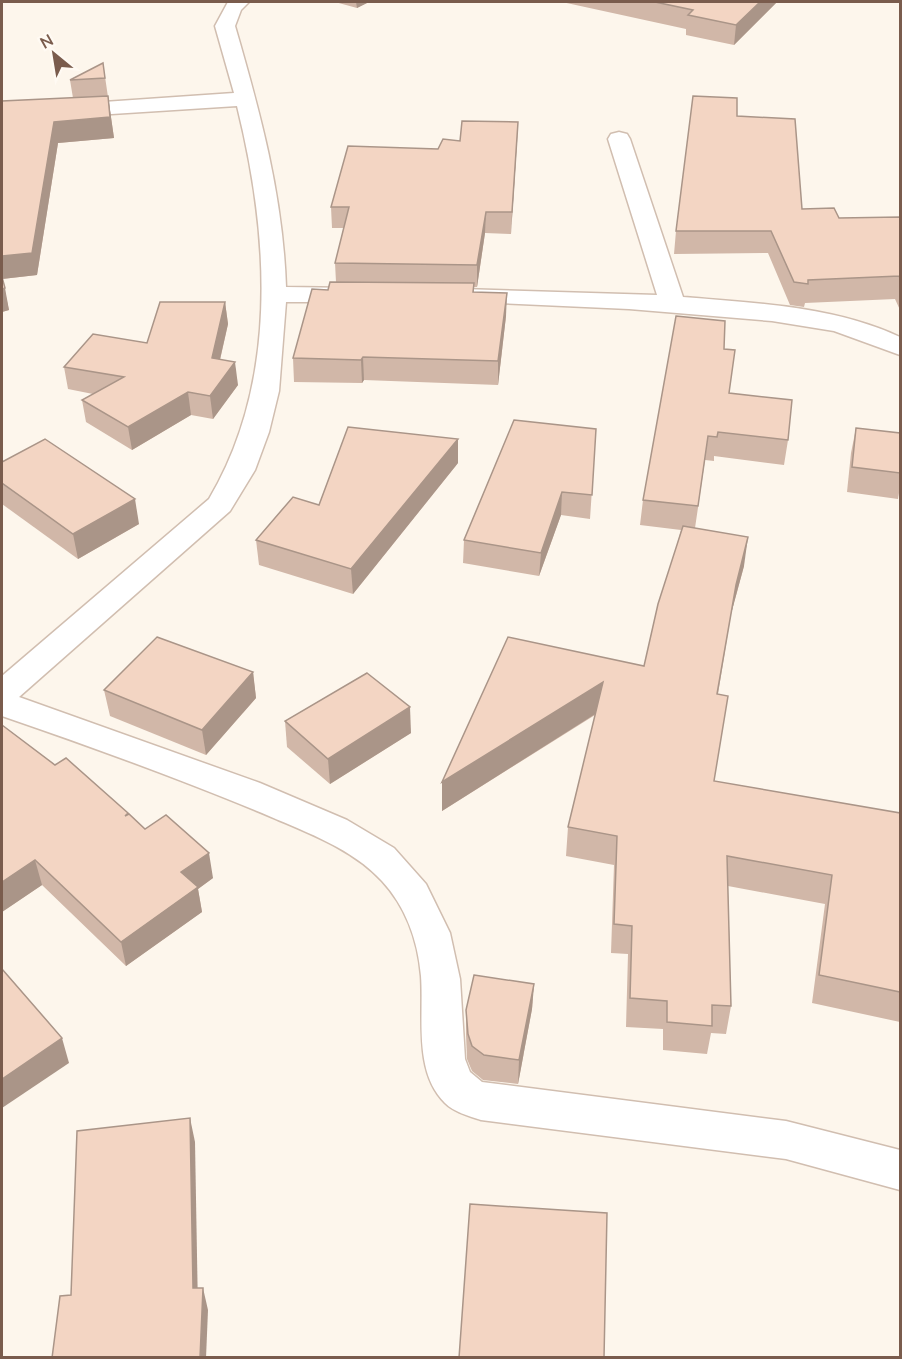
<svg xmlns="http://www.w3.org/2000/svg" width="902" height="1359" font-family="'Nunito Sans',sans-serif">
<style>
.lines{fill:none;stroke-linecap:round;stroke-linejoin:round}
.minor-casing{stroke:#d1beb0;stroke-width:3}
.minor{fill:#fff;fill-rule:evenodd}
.wall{fill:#d1b7a8}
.shaded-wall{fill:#aa9588}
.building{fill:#f3d5c3;stroke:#aa9588;stroke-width:1.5}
</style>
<rect width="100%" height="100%" fill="#fdf6ec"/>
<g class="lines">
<g class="minor-casing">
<g id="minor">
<path d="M228,2H249L241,10L235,26C260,112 283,196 286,287L354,288L363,290L366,295L363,300L354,302H286L279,391L269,432L255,470L230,511L19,697L260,783L347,820L394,848L426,884L450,933L460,979L465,1059L470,1072L482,1082L786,1121L900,1150V1190L786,1159L481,1120C469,1116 454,1112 445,1103C413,1072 424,1015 421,976C418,941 406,907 382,881C353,849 308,833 269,816C181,779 92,747 2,716V676L209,499C279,381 269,235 237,106L2,121V109L234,93L215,26Z"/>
<path d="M619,132L627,134L630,139L683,297C755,303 834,306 900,337V355L834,331L772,321L629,309L454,301L451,296L454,291L463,289L657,295L608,139L611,134Z"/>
</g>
</g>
<use href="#minor" class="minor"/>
</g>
<g class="wall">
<polygon points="335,2 369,2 357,8"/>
<polygon points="562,2 777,2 734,45 686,35 686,29"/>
<polygon points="103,63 114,138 58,143 37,275 2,279 9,310 2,312 2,101 73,98 70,80"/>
<polygon points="737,116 802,209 839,218 900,217 900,310 895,299 805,303 804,307 790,305 768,253 674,254 676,231"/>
<polygon points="518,122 511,234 485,233 477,287 474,287 474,292 506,316 498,385 364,380 362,383 294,382 293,358 328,290 336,282 335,263 344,228 332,228 331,207 438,149 460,141"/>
<polygon points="225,302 228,324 220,360 238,385 213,419 191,415 132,450 86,422 82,400 93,394 68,389 64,367 147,343"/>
<polygon points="724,349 729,393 788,440 784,465 714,456 714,461 705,460 695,528 744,566 731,614 718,694 714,781 900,813 900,1022 812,1003 825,904 728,886 731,1006 726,1034 711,1033 707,1054 663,1050 663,1029 626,1027 628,954 611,953 614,865 566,856 568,827 595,715 442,811 442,782 644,666 681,530 640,525 643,500"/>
<polygon points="856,428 900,433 900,487 898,499 847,492 851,453"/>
<polygon points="596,429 590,519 561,515 539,576 463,563 464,540"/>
<polygon points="2,462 139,524 78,559 2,504"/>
<polygon points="458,463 353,594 259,565 256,540 319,505"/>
<polygon points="253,672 256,698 206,755 110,716 104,690"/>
<polygon points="285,721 411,733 330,784 287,747"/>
<polygon points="2,725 55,765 128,813 128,814 145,829 213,878 198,889 202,912 126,966 42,885 2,912"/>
<polygon points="534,984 532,1009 518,1084 483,1080 472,1071 467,1059 466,1034 466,1010"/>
</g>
<g class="shaded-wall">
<polygon points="356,2 369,2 357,8"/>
<polygon points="760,2 777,2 734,45 736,25"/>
<polygon points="108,96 114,138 58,143 37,275 2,279 2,256 54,122"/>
<polygon points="518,122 517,143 511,234 512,212"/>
<polygon points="486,212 485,233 477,287 477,265"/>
<polygon points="5,288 9,310 2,312 2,289"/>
<polygon points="507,293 506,316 498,385 498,361"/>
<polygon points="225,302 228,324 215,381 212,358"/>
<polygon points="363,357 364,380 362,383 361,360"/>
<polygon points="235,362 238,385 213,419 210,396"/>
<polygon points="188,392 191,415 132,450 128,427"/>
<polygon points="458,439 458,463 353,594 351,569"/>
<polygon points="562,492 561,515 539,576 541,553"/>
<polygon points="135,499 139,524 78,559 73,534"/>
<polygon points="748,537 744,566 731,614 736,585"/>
<polygon points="253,672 256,698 206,755 202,730"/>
<polygon points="603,682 600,711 442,811 442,782"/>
<polygon points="410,707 411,733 330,784 328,759"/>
<polygon points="209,853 213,878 198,889 202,912 126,966 121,942 181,872"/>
<polygon points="35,860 42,885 2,912 2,882"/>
<polygon points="534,984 532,1009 518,1084 519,1060"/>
<polygon points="62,1038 69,1063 2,1108 2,1079"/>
<polygon points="190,1118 195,1142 198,1311 193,1288"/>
<polygon points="203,1288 208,1310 206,1358 200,1358"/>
</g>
<g class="building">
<polygon points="655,2 760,2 736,25 688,15 693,10"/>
<polygon points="103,63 105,78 70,80"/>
<polygon points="108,96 110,117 54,122 32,253 2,256 2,101"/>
<polygon points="693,96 737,98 737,116 795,119 802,209 834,208 839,218 900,217 900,278 899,276 808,280 808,284 794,282 771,231 676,231"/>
<polygon points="462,121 518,122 512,212 486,212 477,265 335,263 349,207 331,207 348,146 438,149 443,139 460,141"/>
<polygon points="2,277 5,288 2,289"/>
<polygon points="330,282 474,283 473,292 507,293 498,361 363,357 361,360 293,358 312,289 328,290"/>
<polygon points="160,302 225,302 212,358 235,362 210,396 188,392 128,427 82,400 124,377 64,367 93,334 147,343"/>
<polygon points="676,316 725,321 724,349 735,350 729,393 792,400 788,440 718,432 717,437 708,436 698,506 643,500"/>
<polygon points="514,420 596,429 592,495 562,492 541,553 464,540"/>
<polygon points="348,427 458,439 351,569 256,540 293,497 319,505"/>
<polygon points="856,428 900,433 900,473 852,467"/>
<polygon points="45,439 135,499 73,534 2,483 2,462"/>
<polygon points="683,526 748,537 736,585 717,694 728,696 714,781 900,813 900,992 819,975 832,875 727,856 731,1006 712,1005 712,1026 667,1022 667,1001 630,998 632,926 614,924 617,836 568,827 603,682 442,782 508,637 644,666 658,604"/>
<polygon points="157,637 253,672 202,730 104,690"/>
<polygon points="367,673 410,707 328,759 285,721"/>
<polygon points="2,725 55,765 66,758 128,813 125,816 129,814 145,829 166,815 209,853 181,872 198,887 121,942 35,860 2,882"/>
<polygon points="2,969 62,1038 2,1079"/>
<polygon points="474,975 534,984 519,1060 484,1055 472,1046 468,1034 466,1010"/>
<polygon points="190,1118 193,1288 203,1288 200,1358 52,1358 60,1296 71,1295 77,1131"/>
<polygon points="470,1204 607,1213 604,1358 459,1358"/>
</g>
<rect width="902" height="1359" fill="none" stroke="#7a5c4d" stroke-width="6"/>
<g transform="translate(54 54) rotate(330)" stroke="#fffaf3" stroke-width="4.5" paint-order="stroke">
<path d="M0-4.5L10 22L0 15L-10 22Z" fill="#7a5c4d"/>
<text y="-9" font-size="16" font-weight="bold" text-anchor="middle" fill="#7a5c4d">N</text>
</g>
</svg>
